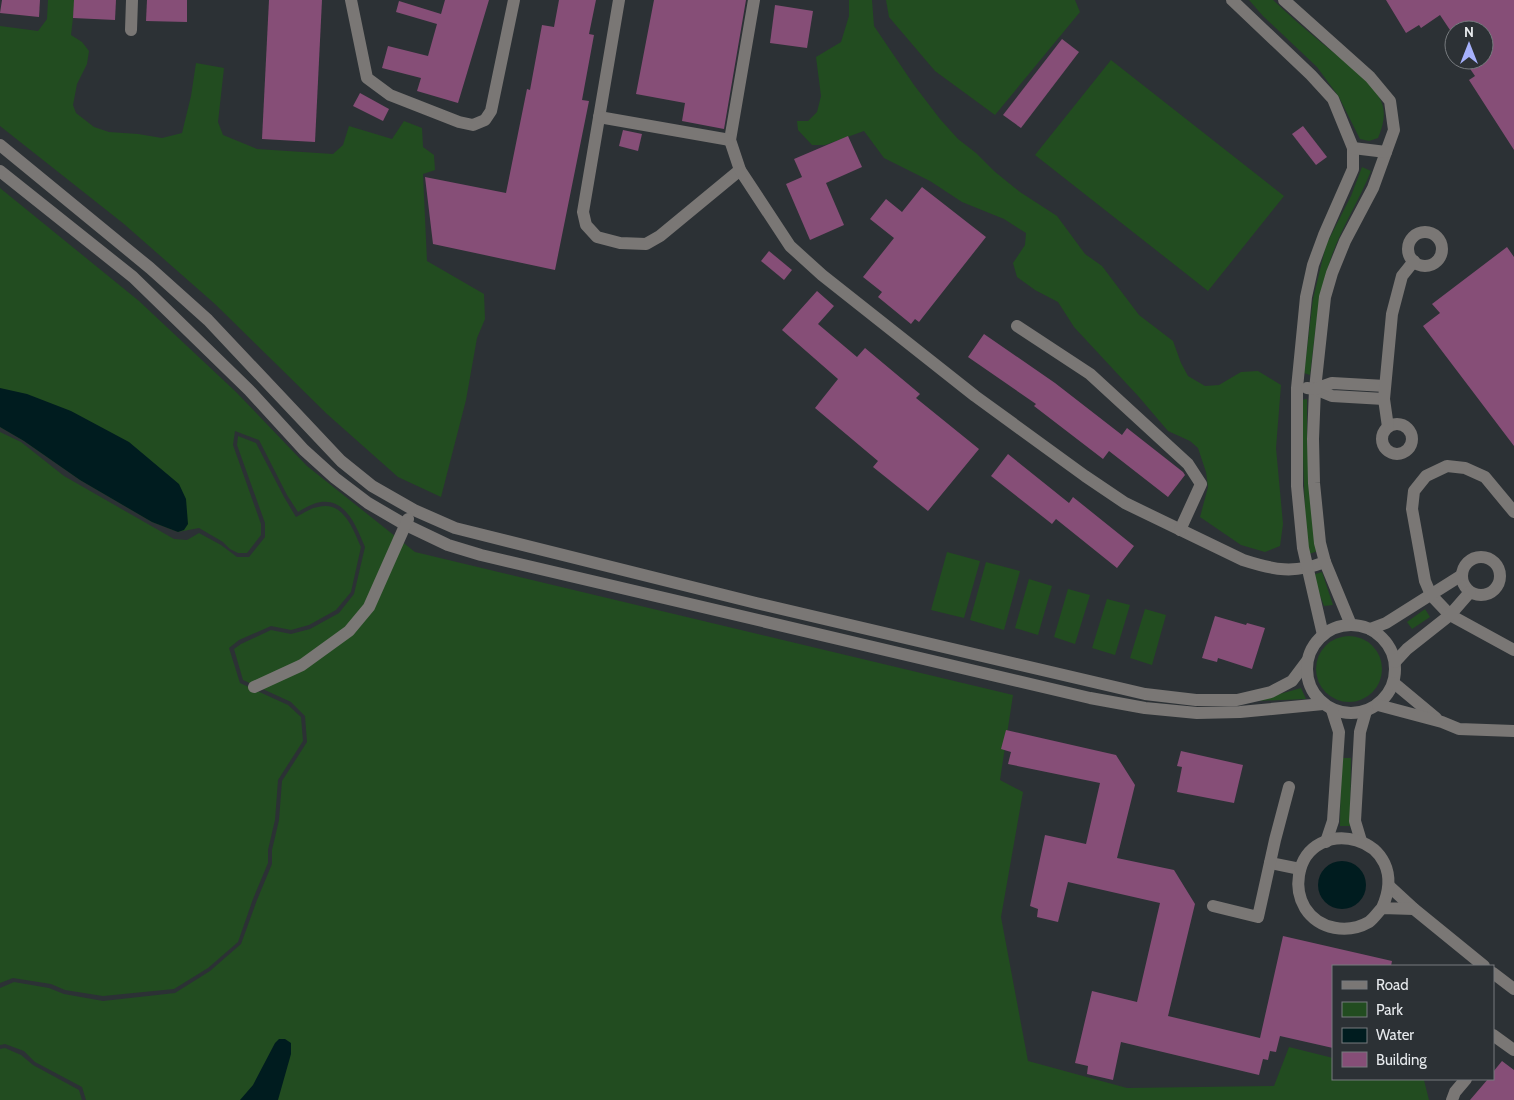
<svg xmlns="http://www.w3.org/2000/svg" width="1514" height="1100" font-family="Cabin,sans-serif">
<style>
.green{fill:#224c20}
.water{fill:#001c1f}
.building{fill:#864e77}
.lines{fill:none;stroke-linecap:round;stroke-linejoin:round}
.minor{stroke:#7a7775;stroke-width:12}
</style>
<rect width="100%" height="100%" fill="#2c3135"/>
<g class="green">
<polygon points="48,0 75,0 71,35 82,42 89,51 87,64 77,84 73,105 76,113 94,127 109,132 138,134 162,138 182,133 191,96 196,63 224,68 218,122 223,135 257,149 333,154 343,145 349,126 392,139 404,121 422,128 423,147 434,155 435,170 423,174 427,261 484,294 485,319 477,338 466,400 441,497 398,477 327,414 215,304 124,224 0,126 0,26 38,31 47,19"/>
<polygon points="849,0 872,0 874,26 914,85 940,119 958,139 976,153 994,171 1020,192 1057,216 1085,254 1102,266 1139,315 1173,341 1181,363 1188,376 1205,386 1219,385 1241,372 1258,371 1281,385 1276,448 1283,524 1280,546 1265,552 1241,545 1200,517 1208,487 1206,472 1198,448 1190,441 1168,431 1139,397 1074,327 1058,302 1035,290 1017,277 1013,263 1025,245 1026,233 1004,219 962,202 930,181 884,158 864,131 825,145 812,145 798,130 797,121 808,121 817,112 821,96 816,57 841,42 849,16"/>
<polygon points="886,0 1075,0 1080,12 995,115 935,71 889,17"/>
<path d="M1249,0H1273C1289,15 1306,30 1323,44C1339,57 1369,78 1379,97C1387,110 1384,124 1378,138L1369,141L1360,139L1339,97L1317,67L1263,16Z"/>
<polygon points="1111,60 1284,196 1208,291 1035,155"/>
<path d="M1362,167L1371,171C1359,201 1341,228 1331,258C1318,295 1315,336 1310,375L1304,373L1313,299L1326,245L1351,196Z"/>
<path d="M0,188L139,301L236,392L307,466L415,552L1013,695L1000,780L1023,792L1001,917L1028,1061L1127,1088L1274,1086L1289,1047L1333,1058V1079H1418L1424,1080L1429,1100H86L82,1087L35,1062L24,1051L5,1044L0,1045V988L14,982L49,988L64,994L103,1001L175,993L210,971L241,944L257,900L272,864V850L279,820L282,781L307,742L305,716L291,702L243,680L234,649L241,644L271,630L291,634L310,629L339,613L354,594L365,547C356,526 345,495 316,503C310,505 303,509 298,512L287,495L259,440L235,431L233,445L261,524V535L247,553H238L230,549L223,542L199,528L178,532L152,522L80,480L24,441L0,427Z"/>
<polygon points="1307,399 1307,440 1318,551 1309,554 1305,513 1301,400"/>
<path d="M0,432L21,442L64,476L174,539L187,540L199,533L221,545L237,557H249L265,537V523L237,445L238,436L256,443L284,497L296,517C303,514 310,508 318,507C343,500 353,529 361,547L351,592L336,610L309,625L291,630L271,626L239,640L229,648L240,683L288,705L301,717L303,741L278,780L275,820L268,850V863L253,899L238,942L208,968L174,989L103,996L65,990L51,984L13,978L0,983Z"/>
<polygon points="947,552 980,561 964,618 931,610"/>
<polygon points="986,562 1020,571 1004,630 970,620"/>
<polygon points="1322,572 1333,605 1324,606 1312,575"/>
<polygon points="1029,579 1052,586 1038,635 1015,628"/>
<polygon points="1068,589 1090,595 1075,644 1054,637"/>
<polygon points="1107,599 1130,605 1115,655 1092,648"/>
<polygon points="1145,609 1166,615 1152,665 1130,658"/>
<polygon points="1425,609 1430,617 1412,629 1407,622"/>
<circle cx="1349" cy="669" r="33"/>
<polygon points="1301,688 1306,699 1255,701"/>
<polygon points="1341,758 1351,758 1350,826 1340,826"/>
<polygon points="5,1048 21,1055 33,1065 79,1090 82,1100 0,1100 0,1049"/>
</g>
<g class="water">
<polygon points="0,388 27,394 71,411 129,442 179,484 186,499 188,524 184,530 178,532 152,522 80,480 24,441 0,427"/>
<circle cx="1342" cy="885" r="24"/>
<polygon points="279,1039 285,1039 291,1043 291,1054 278,1100 240,1100 253,1085 275,1043"/>
</g>
<g class="building">
<polygon points="2,0 40,0 39,17 0,13"/>
<polygon points="74,0 116,0 115,20 73,18"/>
<polygon points="147,0 187,0 187,22 146,21"/>
<polygon points="269,0 322,0 315,142 262,139"/>
<polygon points="445,0 489,0 458,103 417,91 421,78 382,68 388,46 428,56 437,24 396,12 399,1 441,14"/>
<polygon points="559,0 596,0 589,34 594,35 582,100 589,101 555,270 433,244 425,177 506,193 527,89 530,90 542,25 554,27"/>
<polygon points="654,0 746,0 724,129 682,121 685,103 636,94"/>
<polygon points="1386,0 1514,0 1514,150 1469,80 1475,76 1464,60 1484,60 1484,30 1450,30 1440,15 1421,28 1419,25 1406,33"/>
<polygon points="775,5 813,11 807,48 770,43"/>
<polygon points="1062,39 1079,52 1021,128 1003,115"/>
<polygon points="360,93 389,109 383,121 353,106"/>
<polygon points="1303,126 1327,157 1316,165 1292,134"/>
<polygon points="623,130 642,134 638,151 619,146"/>
<polygon points="848,136 862,167 826,183 844,225 810,240 786,184 802,177 794,159"/>
<polygon points="922,187 986,237 919,322 915,319 911,324 878,297 882,292 863,277 894,238 870,219 886,199 902,212"/>
<polygon points="1507,247 1514,257 1514,446 1423,326 1440,313 1432,304"/>
<polygon points="769,251 792,270 784,280 761,261"/>
<polygon points="817,291 834,306 818,324 857,357 865,348 920,394 916,398 979,449 928,511 873,467 878,461 815,408 838,379 782,330"/>
<polygon points="984,334 1055,383 1122,435 1127,428 1183,472 1185,475 1168,497 1109,451 1103,459 1034,406 1036,404 968,357"/>
<polygon points="1008,454 1069,503 1073,497 1134,546 1117,568 1056,519 1052,524 991,476"/>
<polygon points="1215,616 1246,625 1247,623 1265,628 1252,669 1218,658 1217,662 1202,658"/>
<polygon points="1006,730 1116,755 1135,785 1117,858 1174,870 1195,904 1168,1016 1260,1038 1283,936 1392,961 1391,966 1333,966 1333,1048 1280,1036 1276,1052 1270,1051 1268,1060 1263,1059 1259,1075 1121,1042 1113,1080 1087,1074 1088,1066 1075,1063 1092,991 1137,1002 1160,903 1068,882 1058,922 1037,917 1038,909 1030,906 1045,835 1086,844 1100,783 1008,764 1011,752 1001,749"/>
<polygon points="1181,751 1243,765 1234,803 1177,792 1182,767 1177,766"/>
<polygon points="1502,1061 1514,1070 1514,1100 1470,1100 1488,1079 1493,1079 1493,1072"/>
</g>
<g class="lines">
<g class="minor">
<polyline points="351,0 367,78 390,95 459,122 473,125 485,120 491,111 514,0"/>
<polyline points="619,0 583,212 586,225 597,237 620,243 646,244 660,236 740,170"/>
<path d="M754,0L730,140L740,170L790,246L822,275L975,396L1085,476L1125,503L1243,560C1274,570 1294,574 1325,562"/>
<polyline points="1232,0 1311,75 1333,99 1353,148 1353,169 1324,235 1313,265 1306,297 1297,388 1297,486 1303,548 1323,635"/>
<polyline points="1284,0 1370,77 1390,101 1394,130 1373,188 1345,241 1332,273 1325,297 1315,389 1313,439 1314,483 1320,543 1325,562 1351,625"/>
<polyline points="131,30 132,0"/>
<polyline points="599,117 730,140"/>
<polyline points="0,145 150,268 208,320 341,461 372,486 414,510 455,528 756,603 1145,694 1196,700 1237,700 1271,692 1292,681 1307,661"/>
<polyline points="1353,148 1386,152"/>
<polyline points="0,171 133,277 249,390 304,450 335,478 368,503 404,524 448,545 481,555 1090,698 1145,708 1197,713 1240,712 1323,704"/>
<circle cx="1425" cy="249" r="17"/>
<polyline points="1017,326 1090,374 1188,464 1201,484 1180,530"/>
<polyline points="1307,388 1315,389 1332,396 1384,399"/>
<polyline points="1315,389 1332,383 1385,386"/>
<circle cx="1397" cy="439" r="15"/>
<polyline points="1388,427 1384,399 1392,314 1402,276 1414,261"/>
<polyline points="1514,512 1485,477 1465,468 1447,466 1426,476 1414,491 1412,509 1425,581 1431,595 1450,615 1514,650"/>
<circle cx="1481" cy="576" r="19"/>
<circle cx="1351" cy="669" r="44"/>
<polyline points="1370,629 1386,623 1462,575"/>
<polyline points="1395,662 1407,649 1450,615 1470,592"/>
<polyline points="1394,683 1436,718"/>
<polyline points="254,687 302,665 349,631 369,607 408,519"/>
<polyline points="1378,705 1442,722 1459,729 1514,731"/>
<polyline points="1361,841 1355,821 1357,786 1360,732 1366,711"/>
<polyline points="1326,842 1333,821 1339,732 1332,710"/>
<polyline points="1270,863 1300,869"/>
<polyline points="1389,886 1414,909 1484,966"/>
<polyline points="1213,906 1258,917 1275,840 1289,787"/>
<path d="M1382,908C1415,835 1309,812 1299,875C1297,887 1299,898 1305,908C1319,930 1348,934 1369,922C1374,918 1378,912 1382,908L1414,909"/>
<polyline points="1493,973 1514,989"/>
<polyline points="1493,1035 1514,1050"/>
<polyline points="1452,1100 1455,1092 1466,1079"/>
</g>
</g>
<rect x="1332" y="965" width="162" height="115" fill="#2c3135" stroke="#777b7f"/>
<rect x="1342" y="981" width="25" height="8" fill="#7a7775" stroke="#777b7f"/>
<text x="1376" y="990" font-size="15" fill="#e7eaed">Road</text>
<rect x="1342" y="1002" width="25" height="15" fill="#224c20" stroke="#777b7f"/>
<text x="1376" y="1015" font-size="15" fill="#e7eaed">Park</text>
<rect x="1342" y="1028" width="25" height="15" fill="#001c1f" stroke="#777b7f"/>
<text x="1376" y="1040" font-size="15" fill="#e7eaed">Water</text>
<rect x="1342" y="1052" width="25" height="15" fill="#864e77" stroke="#777b7f"/>
<text x="1376" y="1065" font-size="15" fill="#e7eaed">Building</text>
<g transform="translate(1469 45)"><circle r="24" fill="#2c3135" stroke="#777b7f"/>
<path d="M0-4L9 19L0 12L-9 19Z" fill="#a6b1fc"/>
<text y="-8" font-size="14" font-weight="bold" text-anchor="middle" fill="#e7eaed">N</text>
</g>
</svg>
